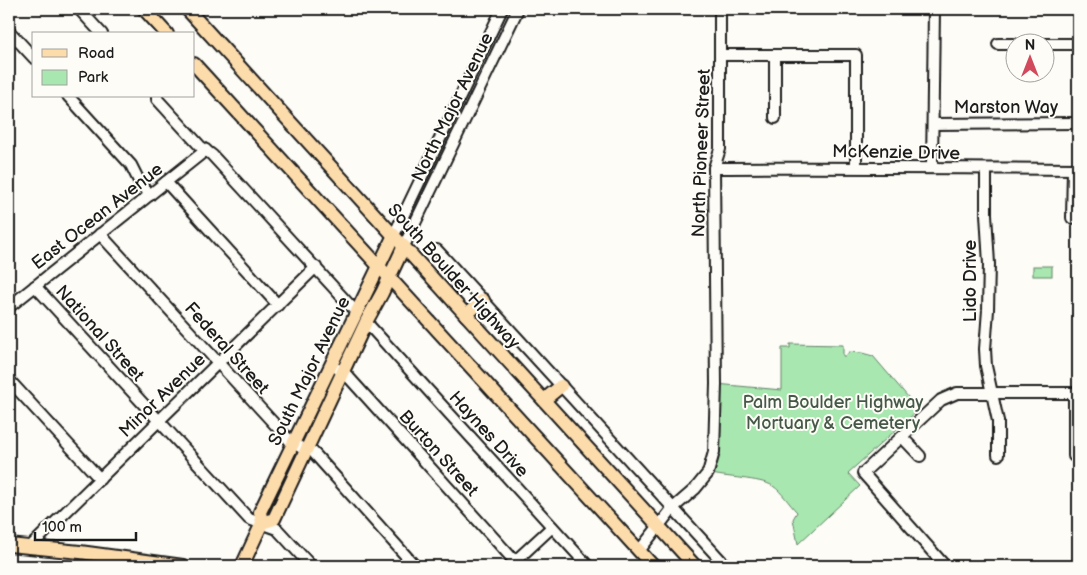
<svg xmlns="http://www.w3.org/2000/svg" width="1087" height="575" font-family="'Balsamiq Sans',sans-serif">
<style>
.green{fill:#a8e7af;stroke:#628266}
.lines{fill:none;stroke-linecap:round;stroke-linejoin:round}
.minor-casing{stroke:#1c1c1c;stroke-width:14}
.major-casing{stroke:#1c1c1c;stroke-width:16}
.minor{stroke:#fdfcf7;stroke-width:10}
.major{stroke:#fddcac;stroke-width:12}
.labels{text-anchor:middle;stroke-width:4;stroke-linejoin:round;paint-order:stroke}
.street-label{font-size:18px;fill:#1c1c1c;stroke:#fdfcf7}
.park-label{font-size:18px;fill:#465948;stroke:#fdfcf7}
</style>
<rect width="100%" height="100%" fill="#fdfcf7"/>
<filter id="ink" filterUnits="userSpaceOnUse"><feTurbulence type="fractalNoise" baseFrequency=".02" numOctaves="2"/><feDisplacementMap in="SourceGraphic" scale="10" xChannelSelector="R" yChannelSelector="G"/><feConvolveMatrix kernelMatrix="1 2 1 2 8 2 1 2 1" color-interpolation-filters="sRGB"/></filter>
<g filter="url(#ink)">
<g class="green">
<rect x="1033" y="266" width="19" height="10"/>
<path d="M790,344L843,345V356H846L849,352L862,353L873,356L914,404L917,411L848,473L860,486L798,544L793,519L797,512C789,504 782,492 773,486C760,478 725,478 708,473L716,384L782,390V348H790Z"/>
</g>
<g class="lines">
<g class="minor-casing">
<g id="minor">
<polyline points="79,9 102,34"/>
<polyline points="9,31 34,58"/>
<polyline points="998,44 1014,44"/>
<polyline points="1044,44 1078,44"/>
<polyline points="720,55 856,55 856,167"/>
<polyline points="68,96 131,165 139,181 150,195"/>
<polyline points="157,96 157,99 200,146 212,155 356,312"/>
<polyline points="775,118 775,55"/>
<polyline points="933,124 1078,123"/>
<polyline points="932,167 934,9"/>
<path d="M714,168C836,167 957,168 1078,169"/>
<polyline points="986,169 986,214 989,264 988,310 985,349 986,366 998,421 998,455"/>
<polyline points="166,182 278,305"/>
<polyline points="1072,218 1073,169"/>
<polyline points="100,234 290,441 305,450 313,452 415,566"/>
<polyline points="394,235 502,9"/>
<polyline points="404,246 518,9"/>
<polyline points="437,250 726,566"/>
<polyline points="35,286 249,519 277,529 311,566"/>
<polyline points="9,307 206,150"/>
<polyline points="366,322 588,566"/>
<polyline points="338,369 343,371 519,566"/>
<polyline points="9,380 100,479"/>
<polyline points="902,437 920,456"/>
<polyline points="1074,456 1074,394"/>
<polyline points="30,547 316,267"/>
<polyline points="639,551 672,509 695,489 708,473 714,452 716,384 714,168 720,149 720,9"/>
<polyline points="510,566 552,527"/>
<polyline points="945,566 863,473 941,400 957,393 1078,393"/>
</g>
</g>
<g class="major-casing">
<g id="major">
<polyline points="144,9 167,34"/>
<polyline points="187,9 695,566"/>
<polyline points="194,64 653,566"/>
<polyline points="466,315 483,300"/>
<polyline points="544,400 561,386"/>
<polyline points="262,523 274,519 366,322 382,293 404,246"/>
<polyline points="9,545 80,552 183,566"/>
<polyline points="242,566 262,523 260,512 394,235"/>
</g>
</g>
<use href="#minor" class="minor"/>
<use href="#major" class="major"/>
</g>
</g>
<g class="labels">
<g class="street-label">
<text transform="translate(452 107) rotate(-64)" y="6">North Major Avenue</text>
<text x="1006" y="113">Marston Way</text>
<text transform="translate(896 152) rotate(1)" y="6">McKenzie Drive</text>
<text transform="translate(701 153) rotate(-88)" y="6">North Pioneer Street</text>
<text transform="translate(97 216) rotate(-38)" y="6">East Ocean Avenue</text>
<text transform="translate(454 276) rotate(48)" y="6">South Boulder Highway</text>
<text transform="translate(970 281) rotate(-90)" y="6">Lido Drive</text>
<text transform="translate(100 333) rotate(48)" y="6">National Street</text>
<text transform="translate(227 348) rotate(48)" y="6">Federal Street</text>
<text transform="translate(309 371) rotate(-64)" y="6">South Major Avenue</text>
<text transform="translate(162 395) rotate(-44)" y="6">Minor Avenue</text>
<text transform="translate(489 434) rotate(48)" y="6">Haynes Drive</text>
<text transform="translate(439 453) rotate(48)" y="6">Burton Street</text>
</g>
<g class="park-label">
<text x="833" y="408">Palm Boulder Highway<tspan x="833" dy="21">Mortuary &amp; Cemetery</tspan></text>
</g>
</g>
<rect width="1087" height="575" fill="none" stroke="#fdfcf7" stroke-width="30"/>
<rect x="15" y="15" width="1057" height="545" fill="none" stroke="#1c1c1c" stroke-width="2" filter="url(#ink)"/>
<rect x="32" y="32" width="162" height="65" fill="#fdfcf7" stroke="#a3a29f"/>
<rect x="42" y="49" width="25" height="8" fill="#fddcac" stroke="#a3a29f"/>
<text x="78" y="58" font-size="15" fill="#1c1c1c">Road</text>
<rect x="42" y="70" width="25" height="15" fill="#a8e7af" stroke="#a3a29f"/>
<text x="78" y="82" font-size="15" fill="#1c1c1c">Park</text>
<g transform="translate(1030 58)"><circle r="24" fill="#fdfcf7" stroke="#a3a29f"/>
<path d="M0-4L9 19L0 12L-9 19Z" fill="#d1495b"/>
<text y="-8" font-size="14" font-weight="bold" text-anchor="middle" fill="#1c1c1c">N</text>
</g>
<path d="M35 532v8h101v-8" fill="none" stroke="#1c1c1c" stroke-width="2.5"/>
<text x="42" y="532" font-size="15" fill="#1c1c1c" stroke="#fdfcf7" stroke-width="4" paint-order="stroke">100 m</text>
</svg>
